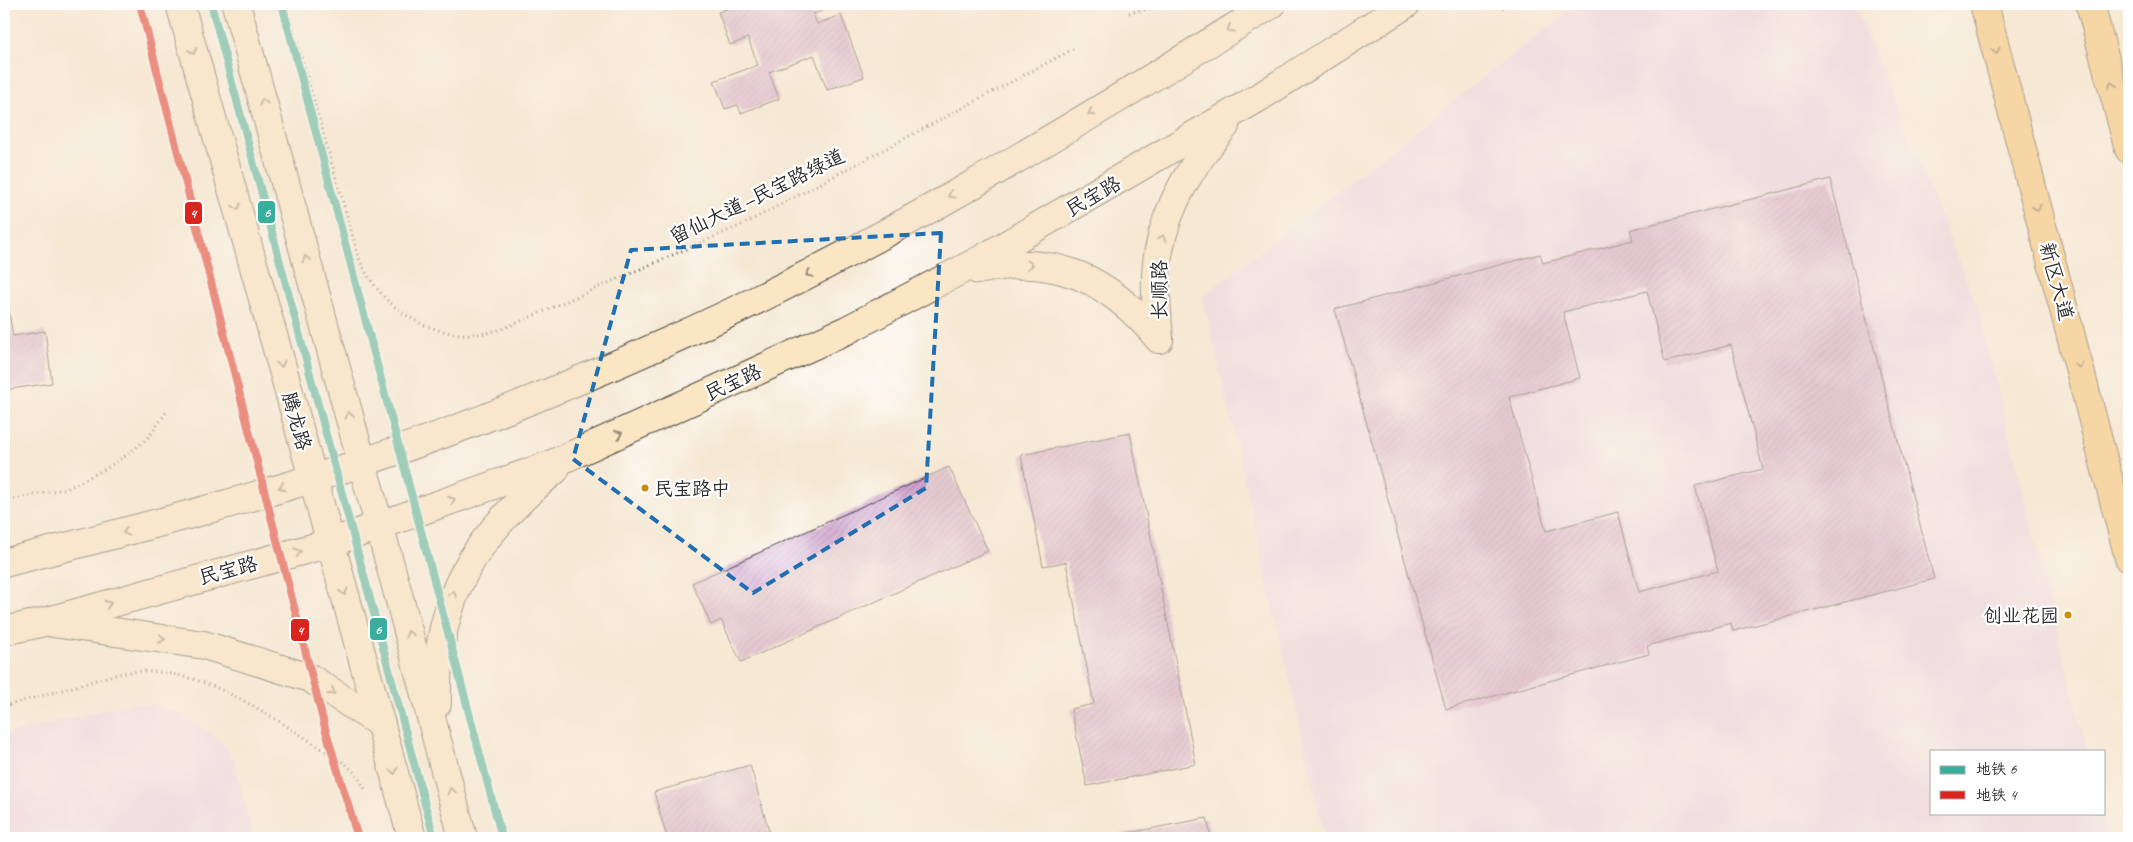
<svg xmlns="http://www.w3.org/2000/svg" width="2133" height="842" font-family="Caveat,'LXGW WenKai TC',sans-serif">
<style>
.built{fill:#e9d2ed}
.building{fill:url(#building-hatch);fill-rule:evenodd}
.lines{fill:none;stroke-linecap:round;stroke-linejoin:round}
.secondary-casing{stroke:#494744;stroke-width:30}
.primary-casing{stroke:#494744;stroke-width:30}
.path{stroke:#494744;stroke-width:3;stroke-dasharray:1 4;stroke-linecap:butt}
.secondary{stroke:#fbe6c4;stroke-width:28}
.primary{stroke:#f6c06b;stroke-width:28}
.metro-1-casing{stroke:#fff;stroke-width:11}
.metro-2-casing{stroke:#fff;stroke-width:11}
.metro-1{stroke:#38ae9c;stroke-width:8}
.metro-2{stroke:#dc241f;stroke-width:8}
.oneway{stroke:#938878}
.oneway2{stroke:#866e48}
.marked{fill:none;stroke:#1f6fb2;stroke-width:4;stroke-dasharray:10 6;stroke-linejoin:round}
.bus-dot{fill:#ce8d09;stroke:#fff;stroke-width:2}
.labels{text-anchor:middle;stroke-width:4.5;stroke-linejoin:round;paint-order:stroke}
.bus-label{font-size:19px;fill:#2b2b2b;stroke:#fff;text-anchor:start}
.street-label{font-size:20px;fill:#2b2b2b;stroke:#fff}
.line-badge{stroke:#fff;stroke-width:2}
.badge-label{font-size:14px;text-anchor:middle;font-weight:bold;fill:#fff}
</style>
<defs>
<pattern id="building-hatch" width="6" height="6" patternUnits="userSpaceOnUse" patternTransform="scale(1.25)"><rect width="6" height="6" fill="#d1a5d0"/><path d="M-1 1l2-2M0 6l6-6M5 7l2-2" fill="none" stroke="#aa87a9"/></pattern>
</defs>
<rect width="100%" height="100%" fill="#fff"/>
<filter id="ink" filterUnits="userSpaceOnUse"><feTurbulence type="fractalNoise" baseFrequency=".02" numOctaves="2"/><feDisplacementMap in="SourceGraphic" scale="10" xChannelSelector="R" yChannelSelector="G"/><feConvolveMatrix kernelMatrix="1 2 1 2 8 2 1 2 1" color-interpolation-filters="sRGB"/></filter>
<filter id="wash" filterUnits="userSpaceOnUse"><feTurbulence type="fractalNoise" baseFrequency=".0096" numOctaves="4" result="noise"/><feDisplacementMap in="SourceGraphic" scale="20" xChannelSelector="R" yChannelSelector="G"/><feGaussianBlur stdDeviation="1.12" result="paint"/><feColorMatrix in="noise" values="0 0 0 0 0 0 0 0 0 0 0 0 0 0 0 0 0 1.4 0 .05"/><feComposite in="paint" operator="in"/></filter>
<g filter="url(#wash)">
<rect width="100%" height="100%" fill="#f5e8d3"/>
<g class="built">
<polygon points="1578,4 1854,4 1978,309 2087,751 1932,751 1932,813 2102,813 2108,838 1325,838 1203,296"/>
<polygon points="131,703 156,705 178,712 221,741 234,760 253,838 4,838 4,735"/>
</g>
<g id="blocks">
<g class="building">
<polygon points="741,4 837,4 838,5 813,14 817,24 841,15 864,77 827,90 814,55 769,72 779,99 741,113 738,105 725,109 714,81 758,65 748,38 730,45 718,12"/>
<path d="M1830,179L1934,579L1733,631L1731,623L1647,646L1649,654L1446,709L1335,309L1540,254L1543,263L1633,240L1630,230ZM1647,291L1665,362L1731,345L1763,469L1695,486L1718,571L1639,592L1618,512L1546,531L1509,397L1580,378L1563,312Z"/>
<polygon points="4,281 13,336 45,331 52,383 4,390"/>
<polygon points="1130,433 1196,764 1087,786 1071,709 1094,704 1066,562 1043,566 1021,455"/>
<polygon points="949,467 988,551 741,662 721,620 711,625 692,583"/>
<polygon points="750,765 771,838 667,838 654,792"/>
<polygon points="1207,818 1211,838 1106,838 1106,837"/>
</g>
</g>
</g>
<g filter="url(#ink)">
<use href="#blocks" fill-opacity="0" stroke="#494744" stroke-width="1"/>
<g class="lines">
<g class="secondary-casing">
<g id="secondary">
<path d="M180,4C258,282 337,559 412,838"/>
<polyline points="236,4 403,612 463,838"/>
<path d="M978,270C1055,252 1110,280 1159,339"/>
<path d="M1159,339C1157,310 1153,279 1159,250C1168,202 1193,163 1225,126"/>
<path d="M4,563C124,532 244,502 361,463C465,428 567,387 667,342C878,248 1076,125 1272,4"/>
<polyline points="53,623 204,645 310,678 381,724"/>
<polyline points="4,631 44,622 330,543 550,465 689,402 847,330 982,259 1258,98 1406,4"/>
<path d="M437,704C434,598 475,535 555,470"/>
</g>
</g>
<g class="primary-casing">
<g id="primary">
<polyline points="1984,4 2129,558"/>
<polyline points="2090,4 2129,149"/>
</g>
</g>
<g class="path">
<path d="M286,4L359,258C379,306 426,338 479,334C488,333 497,330 505,328L746,223L1075,48"/>
<polyline points="1502,8 1507,4"/>
<polyline points="1129,13 1170,4"/>
<polyline points="4,501 68,488 107,468 128,454 149,437 167,411"/>
<path d="M4,706C31,699 57,691 84,684C97,680 111,675 124,673C202,660 284,726 347,765L356,774L365,789"/>
</g>
<use href="#secondary" class="secondary"/>
<use href="#primary" class="primary"/>
<g class="metro-1-casing">
<g id="metro-1">
<polyline points="211,4 434,838"/>
<polyline points="282,4 502,838"/>
</g>
</g>
<g class="metro-2-casing">
<polyline id="metro-2" points="140,4 325,728 358,838"/>
</g>
<use href="#metro-1" class="metro-1"/>
<use href="#metro-2" class="metro-2"/>
</g>
<defs><path id="oneway-chevron" d="M-2-3.5L2.5 0L-2 3.5" fill="none" stroke-width="1.6" stroke-linecap="round" stroke-linejoin="round" transform="scale(1.25)"/></defs>
<g class="oneway">
<use href="#oneway-chevron" transform="translate(1230 29) rotate(149)"/>
<use href="#oneway-chevron" transform="translate(193 51) rotate(74)"/>
<use href="#oneway-chevron" transform="translate(263 102) rotate(-105)"/>
<use href="#oneway-chevron" transform="translate(1091 113) rotate(150)"/>
<use href="#oneway-chevron" transform="translate(951 195) rotate(151)"/>
<use href="#oneway-chevron" transform="translate(237 207) rotate(74)"/>
<use href="#oneway-chevron" transform="translate(1162 238) rotate(-74)"/>
<use href="#oneway-chevron" transform="translate(306 259) rotate(-105)"/>
<use href="#oneway-chevron" transform="translate(1030 265) rotate(5)"/>
<use href="#oneway-chevron" transform="translate(809 274) rotate(154)"/>
<use href="#oneway-chevron" transform="translate(281 364) rotate(74)"/>
<use href="#oneway-chevron" transform="translate(349 415) rotate(-105)"/>
<use href="#oneway-chevron" transform="translate(619 434) rotate(-24)"/>
<use href="#oneway-chevron" transform="translate(282 487) rotate(164)"/>
<use href="#oneway-chevron" transform="translate(452 500) rotate(-20)"/>
<use href="#oneway-chevron" transform="translate(126 532) rotate(166)"/>
<use href="#oneway-chevron" transform="translate(298 552) rotate(-15)"/>
<use href="#oneway-chevron" transform="translate(344 592) rotate(73)"/>
<use href="#oneway-chevron" transform="translate(453 594) rotate(-71)"/>
<use href="#oneway-chevron" transform="translate(108 604) rotate(-16)"/>
<use href="#oneway-chevron" transform="translate(409 634) rotate(-105)"/>
<use href="#oneway-chevron" transform="translate(162 639) rotate(8)"/>
<use href="#oneway-chevron" transform="translate(332 692) rotate(33)"/>
<use href="#oneway-chevron" transform="translate(394 771) rotate(75)"/>
<use href="#oneway-chevron" transform="translate(451 791) rotate(-105)"/>
</g>
<g class="oneway2">
<use href="#oneway-chevron" transform="translate(1996 51) rotate(75)"/>
<use href="#oneway-chevron" transform="translate(2112 85) rotate(-105)"/>
<use href="#oneway-chevron" transform="translate(2037 208) rotate(75)"/>
<use href="#oneway-chevron" transform="translate(2079 365) rotate(75)"/>
</g>
</g>
<path d="M0 0H2133V842H0ZM941,233L926,488L753,593L573,459L631,250Z" fill="#f5e8d3" fill-opacity=".55" fill-rule="evenodd"/>
<path class="marked" d="M941,233L926,488L753,593L573,459L631,250Z"/>
<g class="bus-dot">
<circle cx="645" cy="488" r="4.5"/>
<circle cx="2068" cy="615" r="4.5"/>
</g>
<g class="labels">
<g class="bus-label">
<text x="654" y="495">民宝路中</text>
<text x="2059" y="622" text-anchor="end">创业花园</text>
</g>
<g class="street-label">
<text transform="translate(757 196) rotate(-26)" y="7">留仙大道—民宝路绿道</text>
<text transform="translate(1093 196) rotate(-30)" y="7">民宝路</text>
<text transform="translate(2057 281) rotate(75)" y="7">新区大道</text>
<text transform="translate(1159 290) rotate(-90)" y="7">长顺路</text>
<text transform="translate(733 382) rotate(-25)" y="7">民宝路</text>
<text transform="translate(297 421) rotate(74)" y="7">腾龙路</text>
<text transform="translate(228 570) rotate(-15)" y="7">民宝路</text>
</g>
</g>
<g class="line-badge">
<rect x="257" y="200" width="19" height="24" rx="5" fill="#38ae9c"/>
<rect x="184" y="201" width="19" height="24" rx="5" fill="#dc241f"/>
<rect x="369" y="617" width="19" height="24" rx="5" fill="#38ae9c"/>
<rect x="290" y="618" width="20" height="24" rx="5" fill="#dc241f"/>
</g>
<g class="badge-label">
<text x="267" y="217">6</text>
<text x="193" y="218">4</text>
<text x="378" y="634">6</text>
<text x="300" y="635">4</text>
</g>
<rect width="2133" height="842" fill="none" stroke="#fff" stroke-width="20"/>
<rect x="1930" y="750" width="175" height="65" fill="#ffffff" stroke="#aaaaaa"/>
<rect x="1940" y="766" width="25" height="8" fill="#38ae9c" stroke="#aaaaaa"/>
<text x="1976" y="774" font-size="15" fill="#2b2b2b">地铁 6</text>
<rect x="1940" y="791" width="25" height="8" fill="#dc241f" stroke="#aaaaaa"/>
<text x="1976" y="800" font-size="15" fill="#2b2b2b">地铁 4</text>
</svg>
